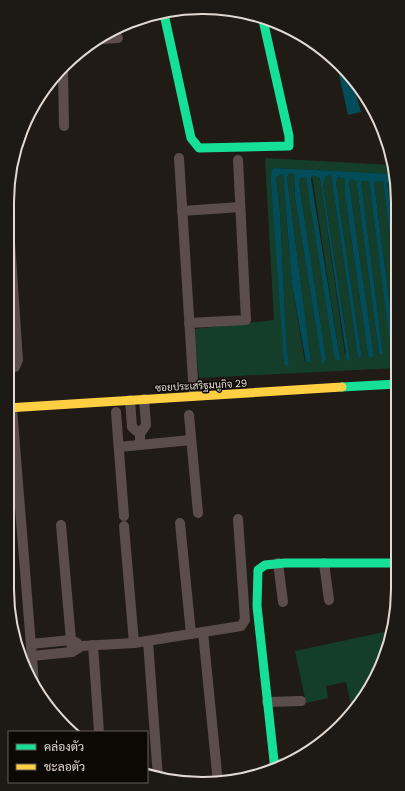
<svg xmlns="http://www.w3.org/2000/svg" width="405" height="791" font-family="Poppins,Sarabun,sans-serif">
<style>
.green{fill:#143e29}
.water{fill:#034d5a}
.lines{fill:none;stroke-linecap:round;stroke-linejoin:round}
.street{stroke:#5b4d4c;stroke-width:10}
.fast{stroke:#16e098;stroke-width:9}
.slow{stroke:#ffcf43;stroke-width:9}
.labels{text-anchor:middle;stroke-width:3;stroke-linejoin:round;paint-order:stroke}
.street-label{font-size:10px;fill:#e2dad2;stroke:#0c0804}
.rim{fill:none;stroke:#e2dad2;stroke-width:2}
</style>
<rect width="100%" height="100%" fill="#211b15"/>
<g class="green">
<polygon points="265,158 393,165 396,174 274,168 284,364 289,365 286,338 280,212 276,178 280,175 283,174 292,284 305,362 311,362 287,177 290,173 294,173 295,198 322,362 325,364 326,358 299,183 301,178 306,177 340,360 312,175 320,178 345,354 350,358 323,185 326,175 331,175 358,358 362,356 361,352 336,182 338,177 345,179 345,195 368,355 371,357 374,356 349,183 350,179 357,180 357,187 379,354 383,354 361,181 369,181 392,356 396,354 374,181 383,181 397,289 397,368 199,378 194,329 274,320"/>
<polygon points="394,182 396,190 397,252 387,183"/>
<polygon points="389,631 378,675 352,709 346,682 326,686 328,698 306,703 295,651"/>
</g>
<g class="water">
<polygon points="336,61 351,77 361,112 348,115"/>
<polygon points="274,168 396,174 396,190 394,182 387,183 397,252 397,289 383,181 374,182 396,354 392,356 391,351 369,181 361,181 383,354 379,354 357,187 357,181 351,179 349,183 374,356 371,358 368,355 345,195 345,179 338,177 336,182 361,352 362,356 358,358 331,175 326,176 323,185 350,359 347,361 320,178 312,175 311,179 340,360 335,360 306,177 301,178 299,183 326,358 325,364 322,363 295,198 294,173 290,173 287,177 311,362 306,362 292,284 283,174 280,175 276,178 280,212 286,338 289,366 284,364 271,180 272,170"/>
</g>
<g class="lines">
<g class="street">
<polyline points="103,39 118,38"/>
<polyline points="63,70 64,126"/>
<polyline points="179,158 194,396"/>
<polyline points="182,211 240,207"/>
<polyline points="189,323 246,320 238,160"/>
<polyline points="7,368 15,367 18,360 7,197"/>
<polyline points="130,400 132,427 140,434"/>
<polyline points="12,408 34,683"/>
<polyline points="116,412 124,516"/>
<polyline points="189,415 198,513"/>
<polyline points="140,445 140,434 146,425 144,399"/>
<polyline points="119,447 191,440"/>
<polyline points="180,523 191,634"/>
<polyline points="61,525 72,652"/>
<polyline points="124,526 134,643"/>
<polyline points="278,563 283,602"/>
<polyline points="324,563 329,600"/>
<polyline points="203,632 218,783"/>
<polyline points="148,641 158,778"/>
<polyline points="31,644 71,640 77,643"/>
<polyline points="93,645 99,732"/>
<polyline points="32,656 72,652 82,646 134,643 241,626 245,620 238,519"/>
<polyline points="267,702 301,701"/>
<polyline points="274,764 288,763"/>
</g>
<g class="fast">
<polyline points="164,14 191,138 199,148 289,146 289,136 263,20"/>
<polyline points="342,387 397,384"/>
<polyline points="275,770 257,606 258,570 265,565 285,563 397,563"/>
</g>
<polyline class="slow" points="7,408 342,387"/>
</g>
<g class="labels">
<g class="street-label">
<text transform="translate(201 385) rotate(-3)" y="4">ซอยประเสริฐมนูกิจ 29</text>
</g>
</g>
<path d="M0 0H405V791H0ZM202 14H203A188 188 0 0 1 391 202V589A188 188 0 0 1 203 777H202A188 188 0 0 1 14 589V202A188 188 0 0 1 202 14Z" fill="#1d1914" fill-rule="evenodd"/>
<path class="rim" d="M202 14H203A188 188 0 0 1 391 202V589A188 188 0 0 1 203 777H202A188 188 0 0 1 14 589V202A188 188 0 0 1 202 14Z"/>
<rect x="8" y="731" width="140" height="52" fill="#0c0804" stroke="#625c56"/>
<rect x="16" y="744" width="20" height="6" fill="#16e098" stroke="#625c56"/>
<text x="44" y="751" font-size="12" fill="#e2dad2">คล่องตัว</text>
<rect x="16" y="764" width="20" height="6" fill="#ffcf43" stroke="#625c56"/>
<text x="44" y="771" font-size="12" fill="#e2dad2">ชะลอตัว</text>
</svg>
